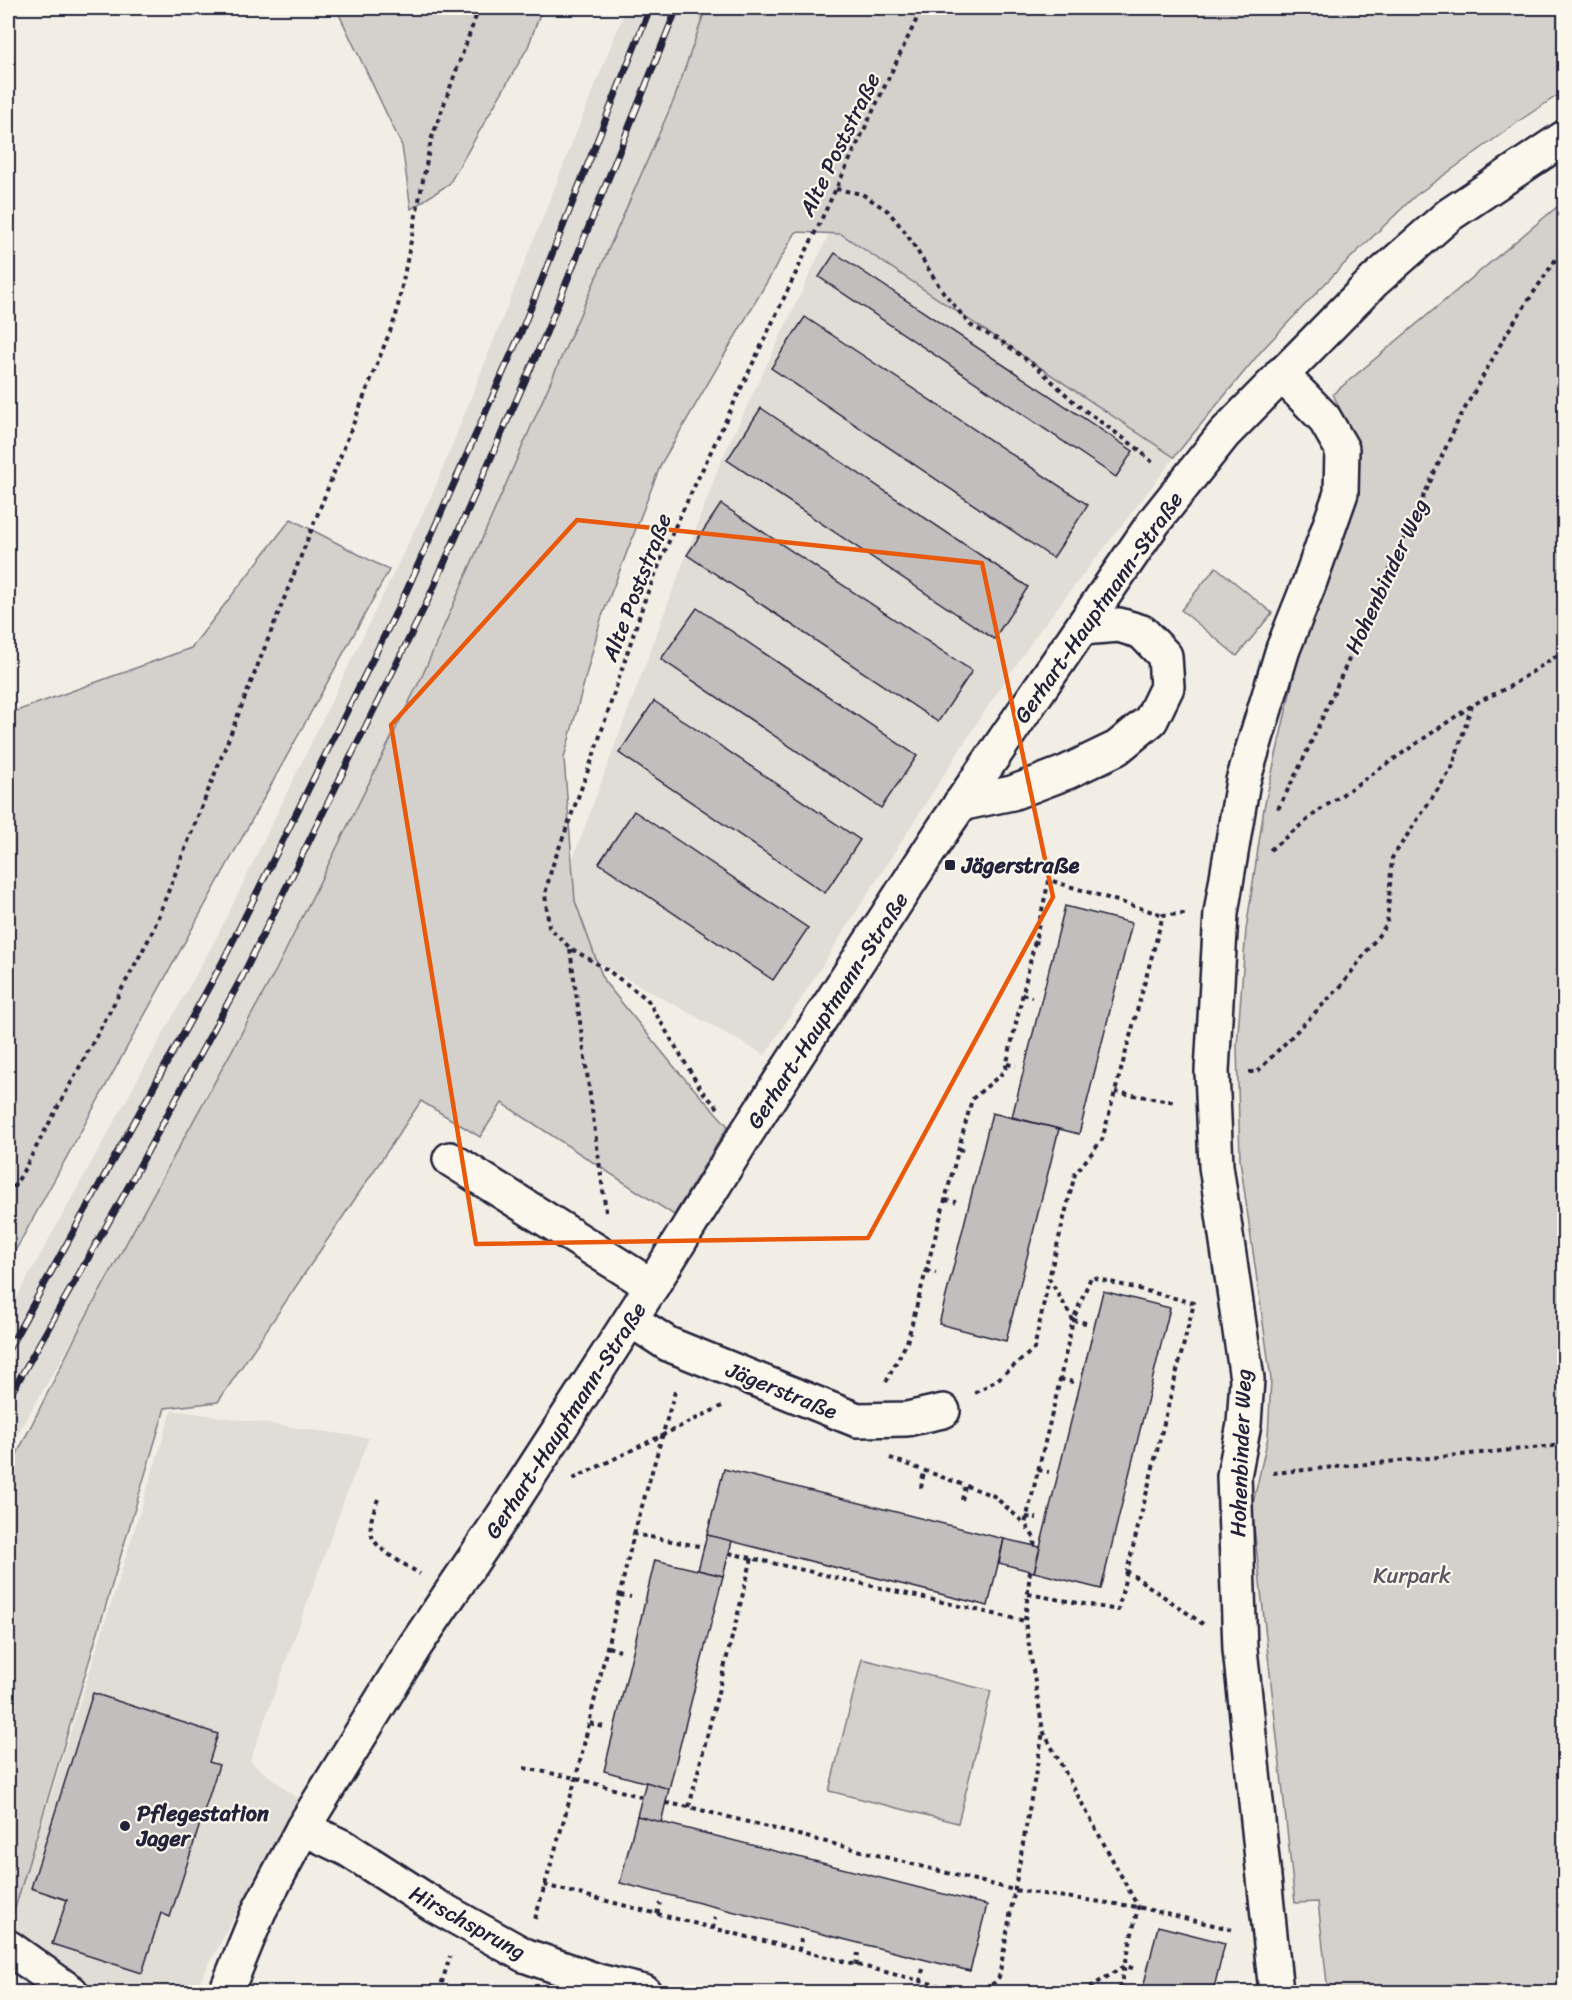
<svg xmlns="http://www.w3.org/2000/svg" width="1572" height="2000" font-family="Sriracha,sans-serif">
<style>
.built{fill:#e0dcd6}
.green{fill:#d4d1cc;stroke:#7b7a84;stroke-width:1.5}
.building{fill:#c2bebe;stroke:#22223b;stroke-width:1.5}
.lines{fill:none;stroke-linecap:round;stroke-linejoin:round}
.minor-casing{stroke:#22223b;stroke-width:38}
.path{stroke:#22223b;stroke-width:4;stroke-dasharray:4.5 4.5;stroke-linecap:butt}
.minor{stroke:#fbf7ec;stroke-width:33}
.rail-casing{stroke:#22223b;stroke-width:7}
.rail{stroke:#fbf7ec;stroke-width:4.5;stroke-dasharray:14;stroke-linecap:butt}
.marked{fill:none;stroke:#e8590c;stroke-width:4.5;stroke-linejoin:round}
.poi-dot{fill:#22223b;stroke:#fbf7ec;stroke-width:2}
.labels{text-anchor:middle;stroke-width:4.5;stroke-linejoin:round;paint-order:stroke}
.street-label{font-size:22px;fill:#22223b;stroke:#fbf7ec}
.poi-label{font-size:22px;font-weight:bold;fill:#22223b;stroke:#fbf7ec;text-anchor:start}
.park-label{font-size:22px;fill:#575766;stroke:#fbf7ec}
</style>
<rect width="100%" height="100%" fill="#f2eee5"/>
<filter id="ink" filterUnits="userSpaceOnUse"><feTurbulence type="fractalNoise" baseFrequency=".0167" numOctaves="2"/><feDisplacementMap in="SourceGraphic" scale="12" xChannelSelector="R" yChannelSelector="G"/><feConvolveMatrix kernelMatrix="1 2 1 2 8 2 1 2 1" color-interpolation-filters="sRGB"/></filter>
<g filter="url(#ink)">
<g class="built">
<polygon points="626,8 706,8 675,97 423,674 276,970 81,1326 8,1450 8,1313 217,937 435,488"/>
<polygon points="832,228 1175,457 1039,631 982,715 765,1055 579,952 556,904 721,461"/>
<polygon points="172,1410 369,1438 346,1495 250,1761 298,1799 194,1992 101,1992 10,1925"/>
</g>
<g class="green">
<polygon points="336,8 542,8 528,47 449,184 411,209 402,146"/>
<polygon points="706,8 1564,8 1564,91 1525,117 1415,196 1338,270 1263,349 1174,457 841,234 796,232 661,464 601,619 564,758 575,901 604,981 676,1069 728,1126 674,1215 502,1103 480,1137 421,1101 218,1402 165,1408 10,1925 8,1923 8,1472 81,1326 276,970 423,674 675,97"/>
<polygon points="1564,201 1564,1992 1328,1992 1318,1902 1295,1903 1252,1508 1268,1437 1271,1379 1240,1160 1237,1046 1246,930 1264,808 1296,667 1328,566 1354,440 1333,394"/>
<polygon points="291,519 389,570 8,1264 8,714 191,648"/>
<polygon points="1216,567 1272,613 1237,656 1181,610"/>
<polygon points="862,1659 991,1691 958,1823 829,1791"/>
</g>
<g class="building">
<polygon points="835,253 1133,451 1116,477 819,277"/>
<polygon points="805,317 1088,505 1053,558 771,368"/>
<polygon points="761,408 1028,587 994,639 727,460"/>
<polygon points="721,504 972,671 938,722 687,555"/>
<polygon points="697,608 917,756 881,808 661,659"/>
<polygon points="654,701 860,840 825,893 619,753"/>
<polygon points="634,811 808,928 773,980 599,863"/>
<polygon points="1065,906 1132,923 1079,1134 1012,1117"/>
<polygon points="992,1113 1059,1129 1006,1341 939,1324"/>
<polygon points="1103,1291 1170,1308 1101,1589 1034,1572"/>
<polygon points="724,1469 1004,1539 988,1606 707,1535"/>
<polygon points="707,1535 732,1541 723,1576 698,1570"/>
<polygon points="1004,1539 1040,1547 1034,1572 999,1563"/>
<polygon points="655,1560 723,1576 669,1789 604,1771"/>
<polygon points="93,1693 218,1734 209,1762 219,1765 170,1917 161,1913 142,1973 52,1944 67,1900 31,1888"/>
<polygon points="646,1782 669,1789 661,1823 637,1816"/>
<polygon points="637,1816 987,1905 970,1971 620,1883"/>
<polygon points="1158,1926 1225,1943 1213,1992 1142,1992"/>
</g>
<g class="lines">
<g class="minor-casing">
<g id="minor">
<polyline points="960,804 1012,793 1067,772 1117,748 1151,720 1167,687 1165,656 1142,632 1119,625 1082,628"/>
<polyline points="450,1159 652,1286"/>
<polyline points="631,1320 668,1344 857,1420 907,1419 943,1411"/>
<polyline points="303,1828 347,1849 434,1905 524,1955 598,1981 644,1992"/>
<polyline points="8,1947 71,1992"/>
<polyline points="226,1992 259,1911 303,1828 415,1646 507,1510 652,1286 744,1137 944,828 1154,522 1224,434 1374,281 1449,215 1564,138"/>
<polyline points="1276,1992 1240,1649 1234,1476 1244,1424 1247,1379 1216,1166 1212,1071 1221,913 1243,781 1283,649 1309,584 1341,493 1342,449 1324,418 1281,374"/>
</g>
</g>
<g class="path">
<polyline points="836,189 862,194 888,211 906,233 941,289 970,325 1001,341 1038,368 1076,404 1137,448 1153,463"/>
<polyline points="1278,809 1302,762 1458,421 1508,331 1564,247"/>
<polyline points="1270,850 1317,812 1471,706"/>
<polyline points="1034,942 1042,943"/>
<polyline points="570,949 606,1212"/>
<polyline points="1022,994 1032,997"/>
<polyline points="1007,1064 1016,1066"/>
<polyline points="1249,1072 1257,1072 1341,986 1387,924 1392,858 1452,768 1472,705 1509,687 1564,651"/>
<polyline points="1115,1092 1176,1102"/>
<polyline points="718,1108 702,1091 647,999 606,969 570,948 549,927 545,894 552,867 593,757 645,599 674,529 922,8"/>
<polyline points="959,1149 967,1151"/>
<polyline points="8,1195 20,1177 151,935 396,316 431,140 479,8"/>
<polyline points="945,1200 956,1202"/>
<polyline points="926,1271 936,1273"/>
<polyline points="1086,1323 1073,1320 1091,1277 1194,1303 1127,1571 1203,1624"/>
<polyline points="1060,1379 1073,1382"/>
<polyline points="886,1382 907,1342 972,1099 1005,1071 1049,880 1163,915"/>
<polyline points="975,1393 997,1380 1034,1349 1049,1279"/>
<polyline points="890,1458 994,1496 1025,1524"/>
<polyline points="1038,1470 1049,1472"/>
<polyline points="1273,1473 1564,1445"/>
<polyline points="573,1479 722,1406"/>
<polyline points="921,1488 924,1471"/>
<path d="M378,1499C374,1510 368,1524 372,1536C376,1550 408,1566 420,1574"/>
<polyline points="962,1500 965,1486"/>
<polyline points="1026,1517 1037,1518"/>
<polyline points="634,1534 676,1388"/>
<polyline points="1034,1546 1035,1539 1025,1524 1057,1393 1073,1320 1049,1278 1075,1174 1102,1140 1163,915 1185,914"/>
<polyline points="729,1553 1025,1621"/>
<polyline points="1030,1571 1025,1621 1043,1731 1138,1907 1119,1992"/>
<polyline points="1028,1594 1118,1610 1127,1571"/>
<polyline points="620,1595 631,1597"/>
<polyline points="608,1647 620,1651"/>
<polyline points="590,1723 604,1727"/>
<polyline points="524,1768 576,1778 641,1797"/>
<polyline points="666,1803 689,1807 1014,1890 1138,1907 1234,1930"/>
<polyline points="689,1807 752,1558"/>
<polyline points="544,1885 964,1992"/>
<polyline points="657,1914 660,1903"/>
<polyline points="535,1919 576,1778 634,1534 704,1547"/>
<polyline points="713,1929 715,1917"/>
<polyline points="799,1951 801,1939"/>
<polyline points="856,1965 858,1953"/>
<polyline points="920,1982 923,1969"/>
<polyline points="439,1992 450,1956"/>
<polyline points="975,1992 994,1983 999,1977 1043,1732"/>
<polyline points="1082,1992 1125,1966 1136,1969"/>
</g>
<use href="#minor" class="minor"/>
<g class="rail-casing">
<g id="rail">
<polyline points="8,1350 221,965 407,590 521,332 650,8"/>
<polyline points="8,1399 120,1202 242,977 427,602 544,338 677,8"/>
</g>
</g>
<use href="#rail" class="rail"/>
</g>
</g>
<path class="marked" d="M577,520L982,563L1053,897L868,1238L476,1244L391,725Z"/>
<g class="poi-dot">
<rect x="944" y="859" width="12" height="12" rx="3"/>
<circle cx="125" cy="1826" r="6"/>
</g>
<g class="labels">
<g class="street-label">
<text transform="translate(839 144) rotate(-64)" y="8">Alte Poststraße</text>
<text transform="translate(1386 576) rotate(-65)" y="8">Hohenbinder Weg</text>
<text transform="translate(636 587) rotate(-69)" y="8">Alte Poststraße</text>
<text transform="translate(1098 607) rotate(-55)" y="8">Gerhart-Hauptmann-Straße</text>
<text transform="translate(827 1010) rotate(-57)" y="8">Gerhart-Hauptmann-Straße</text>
<text transform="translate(782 1390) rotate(22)" y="8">Jägerstraße</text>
<text transform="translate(565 1420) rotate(-57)" y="8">Gerhart-Hauptmann-Straße</text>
<text transform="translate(1240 1453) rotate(-88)" y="8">Hohenbinder Weg</text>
<text transform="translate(468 1922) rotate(29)" y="8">Hirschsprung</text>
</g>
<g class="poi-label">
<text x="962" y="873">Jägerstraße</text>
<text x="137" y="1821">Pflegestation<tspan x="137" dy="25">Jager</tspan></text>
</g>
<g class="park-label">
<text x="1412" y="1583">Kurpark</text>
</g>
</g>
<rect width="1572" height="2000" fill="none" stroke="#fbf7ec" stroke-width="30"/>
<rect x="15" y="15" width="1542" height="1970" fill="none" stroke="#22223b" stroke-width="2" filter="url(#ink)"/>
</svg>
